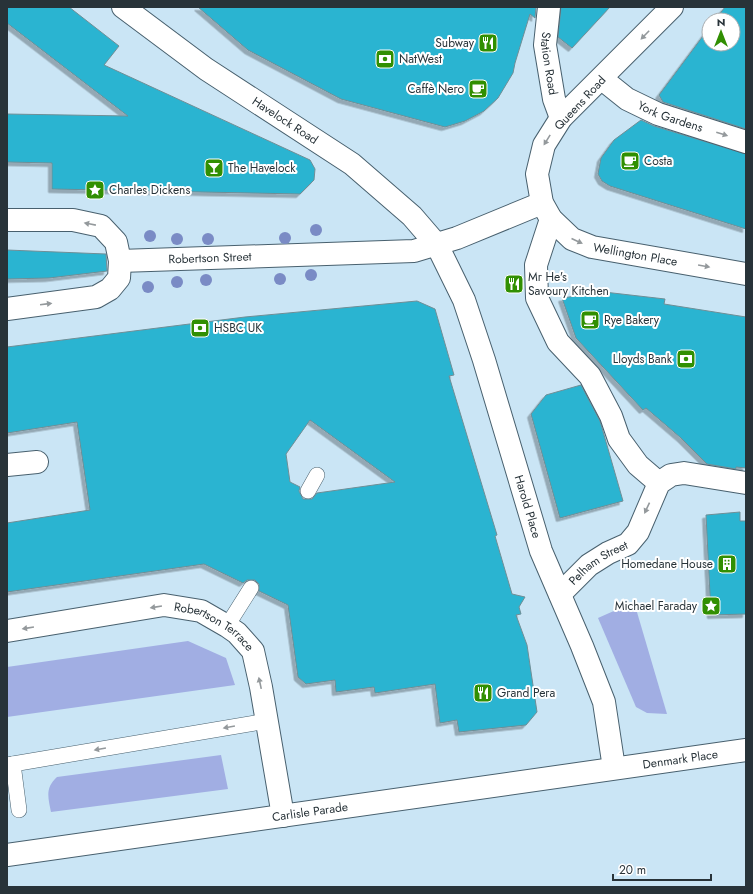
<svg xmlns="http://www.w3.org/2000/svg" width="753" height="894" font-family="Jost,sans-serif">
<style>
.green{fill:#a1aee3}
.building{fill:#2ab4d1;stroke:#6f8e96;fill-rule:evenodd;filter:url(#shadow)}
.lines{fill:none;stroke-linecap:round;stroke-linejoin:round}
.lane-casing{stroke:#48606e;stroke-width:16}
.street-casing{stroke:#48606e;stroke-width:24}
.primary-casing{stroke:#48606e;stroke-width:24}
.highway-casing{stroke:#48606e;stroke-width:24}
.lane{stroke:#fff;stroke-width:15}
.street{stroke:#fff;stroke-width:22}
.primary{stroke:#fff;stroke-width:22}
.highway{stroke:#fff;stroke-width:22}
.tree{fill:#7a8bc5}
.oneway{fill:#94999c}
.labels{text-anchor:middle;stroke-width:4;stroke-linejoin:round;paint-order:stroke}
.poi-label{font-size:12px;fill:#283339;stroke:#fff;text-anchor:start}
.street-label{font-size:12px;fill:#283339;stroke:#fff}
</style>
<defs>
<filter id="shadow"><feDropShadow dx="-3.5" dy="3.5" stdDeviation="0" flood-color="#0004"/></filter>
</defs>
<rect width="100%" height="100%" fill="#cae5f5"/>
<g class="green">
<polygon points="634,602 667,714 647,713 636,707 598,618"/>
<polygon points="188,641 226,658 235,685 7,717 7,667"/>
<path d="M221,755L228,789L51,812C48,797 45,788 57,777Z"/>
</g>
<g class="building">
<polygon points="7,7 69,7 119,46 104,65 310,160 315,169 314,180 300,194 52,189 52,163 7,162 7,114 128,116 7,23"/>
<polygon points="198,7 536,7 535,18 530,14 515,63 513,73 498,98 484,111 465,121 445,127 341,99 248,50"/>
<polygon points="561,7 610,7 572,48 558,37"/>
<polygon points="725,7 746,7 746,129 663,102 659,95 709,28 709,44 733,44 733,20 715,20"/>
<polygon points="641,120 654,126 746,154 746,229 610,186 602,181 598,174 601,158 614,140"/>
<polygon points="7,250 106,254 107,271 49,278 7,279"/>
<polygon points="604,292 665,299 664,304 746,317 746,468 736,467 736,469 707,464 681,438 646,408 643,410 576,338 562,298"/>
<path d="M417,301L435,309L454,375L449,376L497,535L495,536L512,594L525,597L519,607L521,614L516,615L527,645L537,712L526,725L459,732L457,720L440,723L435,684L375,693L374,687L336,692L335,680L306,684L298,677L288,605L259,591V584L255,580H247L243,583L204,564L7,592V523L90,510L77,422L7,433V347L245,317ZM310,420L395,482L317,493L312,499H303L299,491L300,487L290,482L286,454Z"/>
<polygon points="581,385 600,421 623,501 560,518 531,414 546,395"/>
<polygon points="740,512 740,521 746,521 746,614 711,615 706,515"/>
</g>
<g class="lines">
<g class="lane-casing">
<g id="lane">
<polyline points="308,491 317,475"/>
<polyline points="227,626 251,588"/>
<polyline points="13,764 19,810"/>
<polyline points="7,765 267,721"/>
</g>
</g>
<g class="street-casing">
<g id="street">
<path id="s1" d="M549,7L545,45L554,99L561,118"/>
<path id="s2" d="M672,7L561,118L544,145L537,174L542,203L551,219L572,239L592,247L746,274"/>
<path id="s3" d="M602,79L627,99L658,114L746,142"/>
<polyline points="551,219 536,265 537,298 558,342 590,376 611,416 619,439 638,465 659,483"/>
<polyline points="7,220 73,220 101,226 116,242 120,261 119,278 110,289 96,297 7,309"/>
<path id="s4" d="M120,261L414,251L457,238L542,203"/>
<polyline points="7,465 37,462"/>
<path id="s5" d="M560,594L589,565L608,553L628,544L638,532L659,483L671,475L684,473L746,483"/>
<path id="s6" d="M7,631L164,605L201,611L227,626L237,633L253,651L261,687L283,816"/>
</g>
</g>
<g class="primary-casing">
<g id="primary">
<path id="s7" d="M123,7L206,69L352,164L412,216L437,245L464,300L484,360L541,551L582,646L604,702L614,768"/>
</g>
</g>
<g class="highway-casing">
<g id="highway">
<path id="s8" d="M7,855L746,750"/>
</g>
</g>
<use href="#lane" class="lane"/>
<use href="#street" class="street"/>
<use href="#primary" class="primary"/>
<use href="#highway" class="highway"/>
</g>
<g class="tree">
<circle cx="316" cy="230" r="6"/>
<circle cx="150" cy="236" r="6"/>
<circle cx="285" cy="238" r="6"/>
<circle cx="177" cy="239" r="6"/>
<circle cx="208" cy="239" r="6"/>
<circle cx="311" cy="275" r="6"/>
<circle cx="280" cy="279" r="6"/>
<circle cx="206" cy="280" r="6"/>
<circle cx="177" cy="282" r="6"/>
<circle cx="148" cy="287" r="6"/>
</g>
<defs><path id="oneway-solid" d="M-6-.8H1V-3.2L6.5 0L1 3.2V.8H-6Z"/></defs>
<g class="oneway">
<use href="#oneway-solid" transform="translate(645 35) rotate(134)"/>
<use href="#oneway-solid" transform="translate(722 134) rotate(17)"/>
<use href="#oneway-solid" transform="translate(547 140) rotate(122)"/>
<use href="#oneway-solid" transform="translate(90 224) rotate(-169)"/>
<use href="#oneway-solid" transform="translate(577 241) rotate(24)"/>
<use href="#oneway-solid" transform="translate(704 266) rotate(10)"/>
<use href="#oneway-solid" transform="translate(46 304) rotate(-7)"/>
<use href="#oneway-solid" transform="translate(647 508) rotate(115)"/>
<use href="#oneway-solid" transform="translate(156 607) rotate(171)"/>
<use href="#oneway-solid" transform="translate(28 628) rotate(171)"/>
<use href="#oneway-solid" transform="translate(260 683) rotate(-102)"/>
<use href="#oneway-solid" transform="translate(229 727) rotate(170)"/>
<use href="#oneway-solid" transform="translate(100 749) rotate(170)"/>
</g>
<defs>
<g id="restaurant-square" transform="scale(1)"><rect x="-9" y="-9" width="18" height="18" rx="4" fill="#318f02" stroke="#fff"/><path d="M-5-6h1v4h1v-4h1v4h1v-4h1v5L-1.5 .5V6h-2V.5L-5-1ZM5-6V6H3V1.5H1.5Q1.5-4 5-6Z" fill="#fff"/></g>
<g id="bank-square" transform="scale(1)"><rect x="-9" y="-9" width="18" height="18" rx="4" fill="#318f02" stroke="#fff"/><path d="M-6-4H6V4H-6ZM0-2.3a2.3 2.3 0 1 0 0 4.6a2.3 2.3 0 1 0 0-4.6Z" fill="#fff"/></g>
<g id="cafe-square" transform="scale(1)"><rect x="-9" y="-9" width="18" height="18" rx="4" fill="#318f02" stroke="#fff"/><path d="M-5.5-4.5H6V0H3Q3 3.5 0 3.5H-2.5Q-5.5 3.5-5.5 0ZM3-3.2v2h1.7v-2ZM-6 4.5H4V6H-6Z" fill="#fff"/></g>
<g id="bar-square" transform="scale(1)"><rect x="-9" y="-9" width="18" height="18" rx="4" fill="#318f02" stroke="#fff"/><path d="M-6-5H6L.8 .8V4.5H3.5V6h-7V4.5H-.8V.8Z" fill="#fff"/></g>
<g id="sight-square" transform="scale(1)"><rect x="-9" y="-9" width="18" height="18" rx="4" fill="#318f02" stroke="#fff"/><path d="M0-6L1.8-2.2L6-1.7L2.9 1.2L3.7 5.4L0 3.3L-3.7 5.4L-2.9 1.2L-6-1.7L-1.8-2.2Z" fill="#fff"/></g>
<g id="building-square" transform="scale(1)"><rect x="-9" y="-9" width="18" height="18" rx="4" fill="#318f02" stroke="#fff"/><path d="M-4-6H4V6H1V3H-1V6H-4ZM-2.5-4.3h1.7v1.8h-1.7ZM.8-4.3h1.7v1.8H.8ZM-2.5-1h1.7V.8h-1.7ZM.8-1h1.7V.8H.8Z" fill="#fff"/></g>
</defs>
<g fill-rule="evenodd">
<use href="#restaurant-square" x="488" y="43"/>
<use href="#bank-square" x="385" y="59"/>
<use href="#cafe-square" x="478" y="89"/>
<use href="#cafe-square" x="630" y="161"/>
<use href="#bar-square" x="214" y="168"/>
<use href="#sight-square" x="95" y="190"/>
<use href="#restaurant-square" x="514" y="284"/>
<use href="#cafe-square" x="590" y="320"/>
<use href="#bank-square" x="200" y="328"/>
<use href="#bank-square" x="686" y="359"/>
<use href="#building-square" x="727" y="564"/>
<use href="#sight-square" x="711" y="606"/>
<use href="#restaurant-square" x="483" y="693"/>
</g>
<g class="labels">
<g class="poi-label">
<text x="474" y="47" text-anchor="end">Subway</text>
<text x="399" y="63">NatWest</text>
<text x="464" y="93" text-anchor="end">Caffè Nero</text>
<text x="644" y="165">Costa</text>
<text x="228" y="172">The Havelock</text>
<text x="109" y="194">Charles Dickens</text>
<text x="528" y="281">Mr He's<tspan x="528" dy="14">Savoury Kitchen</tspan></text>
<text x="604" y="324">Rye Bakery</text>
<text x="214" y="332">HSBC UK</text>
<text x="672" y="363" text-anchor="end">Lloyds Bank</text>
<text x="713" y="568" text-anchor="end">Homedane House</text>
<text x="697" y="610" text-anchor="end">Michael Faraday</text>
<text x="497" y="697">Grand Pera</text>
</g>
<g class="street-label">
<text dy="4" stroke="none"><textPath href="#s1" startOffset="57">Station Road</textPath></text>
<text transform="translate(580 103) rotate(-47)" y="4">Queens Road</text>
<text dy="4" stroke="none"><textPath href="#s3" startOffset="79">York Gardens</textPath></text>
<text dy="4" stroke="none"><textPath href="#s7" startOffset="198">Havelock Road</textPath></text>
<text dy="4" stroke="none"><textPath href="#s2" startOffset="361">Wellington Place</textPath></text>
<text dy="4" stroke="none"><textPath href="#s4" startOffset="90">Robertson Street</textPath></text>
<text dy="4" stroke="none"><textPath href="#s7" startOffset="673">Harold Place</textPath></text>
<text dy="4" stroke="none"><textPath href="#s5" startOffset="50">Pelham Street</textPath></text>
<text dy="4" stroke="none"><textPath href="#s6" startOffset="215">Robertson Terrace</textPath></text>
<text dy="4" stroke="none"><textPath href="#s8" startOffset="680">Denmark Place</textPath></text>
<text dy="4" stroke="none"><textPath href="#s8" startOffset="306">Carlisle Parade</textPath></text>
</g>
</g>
<rect width="753" height="894" fill="none" stroke="#283339" stroke-width="16"/>
<g transform="translate(721 32)"><circle r="19" fill="#ffffff" stroke="#a9adb0"/>
<path d="M0-3L7 15L0 10L-7 15Z" fill="#318f02"/>
<text y="-6" font-size="11" font-weight="bold" text-anchor="middle" fill="#283339">N</text>
</g>
<path d="M613 874v6h98v-6" fill="none" stroke="#283339" stroke-width="2"/>
<text x="619" y="874" font-size="12" fill="#283339" stroke="#ffffff" stroke-width="3" paint-order="stroke">20 m</text>
</svg>
